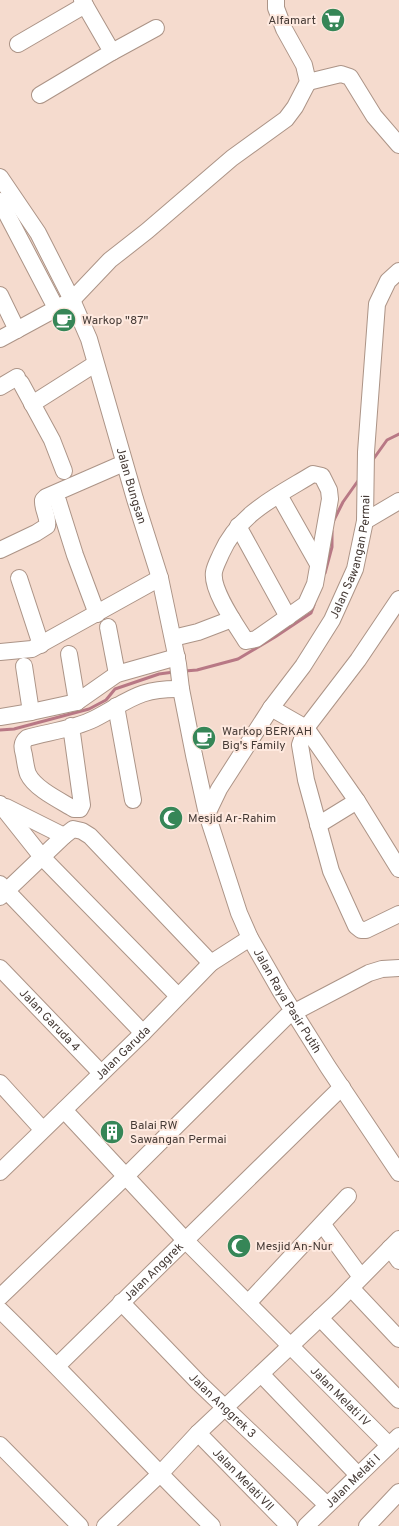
<svg xmlns="http://www.w3.org/2000/svg" width="399" height="1526" font-family="Overpass,sans-serif">
<style>
.lines{fill:none;stroke-linecap:round;stroke-linejoin:round}
.stream{stroke:#b87885;stroke-width:3}
.minor-casing{stroke:#ac9487;stroke-width:18}
.minor{stroke:#fff;stroke-width:16}
.labels{text-anchor:middle;stroke-width:4;stroke-linejoin:round;paint-order:stroke}
.poi-label{font-size:12px;fill:#453a35;stroke:#fee9df;text-anchor:start}
.street-label{font-size:12px;fill:#453a35;stroke:#fee9df}
</style>
<rect width="100%" height="100%" fill="#f5dbce"/>
<g class="lines">
<g class="stream">
<polyline points="372,461 387,440 399,434"/>
<polyline points="333,522 343,502 360,478"/>
<polyline points="325,573 332,547 332,531"/>
<polyline points="185,671 197,670 238,659 275,637 311,613 314,605"/>
<polyline points="0,730 14,729 89,709 106,700 115,689 159,674 174,672"/>
</g>
<g class="minor-casing">
<g id="minor">
<polyline points="18,44 85,5"/>
<polyline points="112,52 156,28"/>
<polyline points="308,82 341,74 350,77 374,116 399,145"/>
<polyline points="40,95 112,52 82,0"/>
<path id="s1" d="M0,177L38,233L72,300L89,339L135,499L160,578L178,664L181,689L194,755L207,814L239,913L250,938L281,992L328,1067L399,1173"/>
<polyline points="0,201 56,308"/>
<polyline points="0,295 17,330"/>
<polyline points="0,339 72,300 110,260 147,231 232,158 286,119 295,107 308,82 304,65 284,29 276,8 276,0"/>
<polyline points="21,383 52,440 64,471"/>
<polyline points="0,387 17,377"/>
<polyline points="32,404 95,364"/>
<path d="M313,474L322,476L329,490L330,499L315,584L306,604L256,639L246,641C236,625 211,590 214,572C215,566 219,559 221,554C239,513 277,496 313,474Z"/>
<polyline points="279,495 318,564"/>
<polyline points="58,501 75,555 97,614"/>
<polyline points="365,521 399,501"/>
<polyline points="238,526 288,617"/>
<path d="M0,550L36,533L47,526C49,517 42,509 43,500L46,497L124,463"/>
<polyline points="19,578 41,645"/>
<polyline points="399,599 358,660 306,728 300,745 306,780 331,871 356,926 361,930 366,930 399,914"/>
<polyline points="108,627 117,674"/>
<polyline points="173,638 198,632 232,619"/>
<polyline points="0,652 32,649 160,578"/>
<polyline points="69,654 77,702"/>
<polyline points="24,666 31,712"/>
<polyline points="116,706 133,800"/>
<polyline points="271,708 306,728 357,801 399,869"/>
<polyline points="0,717 31,712 77,702 117,674 177,657"/>
<path d="M71,726L82,805L80,809H74C61,801 35,789 28,774C26,769 25,761 24,755C22,748 21,743 27,738C48,732 74,729 94,719C129,701 138,688 181,689"/>
<polyline points="0,804 42,857 178,996"/>
<polyline points="6,807 64,836"/>
<path id="s2" d="M207,814L219,789L271,708L303,666L332,620L355,569L365,521L366,452L377,304L388,281L399,271"/>
<polyline points="318,825 357,801"/>
<polyline points="0,884 143,1033"/>
<polyline points="0,897 64,836 73,829 82,831 90,836 211,963"/>
<path id="s3" d="M0,968L101,1073"/>
<polyline points="0,1083 42,1129"/>
<path id="s4" d="M64,1110L185,1240L389,1445"/>
<path id="s5" d="M0,1172L143,1033L211,963L250,938"/>
<polyline points="323,1225 361,1277"/>
<polyline points="390,1248 399,1261"/>
<polyline points="351,1288 399,1339"/>
<polyline points="0,1297 126,1176 287,1016 369,973 382,969 399,968"/>
<path id="s6" d="M121,1302L199,1383L327,1505"/>
<polyline points="248,1303 348,1196"/>
<path d="M0,1310C72,1380 140,1455 212,1526"/>
<polyline points="320,1318 399,1400"/>
<path id="s7" d="M57,1366L342,1087"/>
<polyline points="261,1374 358,1475"/>
<path id="s8" d="M198,1433L289,1526"/>
<polyline points="0,1445 80,1526"/>
<polyline points="105,1526 160,1474 198,1433 337,1302 399,1239"/>
<path id="s9" d="M306,1526L399,1436"/>
<polyline points="367,1526 399,1492"/>
</g>
</g>
<use href="#minor" class="minor"/>
</g>
<defs>
<g id="supermarket-disc" transform="scale(1.25)"><circle r="9.5" fill="#368657" stroke="#fee9df"/><path d="M-6-5.5h2.5l.6 2H6L4.5 2H-2.5L-4.4-4H-6ZM-1.5 3.2a1.3 1.3 0 1 0 .1 0ZM3 3.2a1.3 1.3 0 1 0 .1 0Z" fill="#fff"/></g>
<g id="cafe-disc" transform="scale(1.25)"><circle r="9.5" fill="#368657" stroke="#fee9df"/><path d="M-5.5-4.5H6V0H3Q3 3.5 0 3.5H-2.5Q-5.5 3.5-5.5 0ZM3-3.2v2h1.7v-2ZM-6 4.5H4V6H-6Z" fill="#fff"/></g>
<g id="mosque-disc" transform="scale(1.25)"><circle r="9.5" fill="#368657" stroke="#fee9df"/><path d="M3.5-4.9A6 6 0 1 0 3.5 4.9A5 5 0 1 1 3.5-4.9Z" fill="#fff"/></g>
<g id="building-disc" transform="scale(1.25)"><circle r="9.5" fill="#368657" stroke="#fee9df"/><path d="M-4-6H4V6H1V3H-1V6H-4ZM-2.5-4.3h1.7v1.8h-1.7ZM.8-4.3h1.7v1.8H.8ZM-2.5-1h1.7V.8h-1.7ZM.8-1h1.7V.8H.8Z" fill="#fff"/></g>
</defs>
<g fill-rule="evenodd">
<use href="#supermarket-disc" x="333" y="20"/>
<use href="#cafe-disc" x="64" y="320"/>
<use href="#cafe-disc" x="204" y="738"/>
<use href="#mosque-disc" x="171" y="818"/>
<use href="#building-disc" x="112" y="1132"/>
<use href="#mosque-disc" x="239" y="1246"/>
</g>
<g class="labels">
<g class="poi-label">
<text x="316" y="24" text-anchor="end">Alfamart</text>
<text x="82" y="324">Warkop "87"</text>
<text x="222" y="735">Warkop BERKAH<tspan x="222" dy="14">Big's Family</tspan></text>
<text x="188" y="822">Mesjid Ar-Rahim</text>
<text x="130" y="1129">Balai RW<tspan x="130" dy="14">Sawangan Permai</tspan></text>
<text x="256" y="1250">Mesjid An-Nur</text>
</g>
<g class="street-label">
<text dy="4" stroke="none"><textPath href="#s1" startOffset="338">Jalan Bungsan</textPath></text>
<text dy="4" stroke="none"><textPath href="#s2" startOffset="298">Jalan Sawangan Permai</textPath></text>
<text dy="4" stroke="none"><textPath href="#s1" startOffset="880">Jalan Raya Pasir Putih</textPath></text>
<text dy="4" stroke="none"><textPath href="#s3" startOffset="72">Jalan Garuda 4</textPath></text>
<text dy="4" stroke="none"><textPath href="#s5" startOffset="171">Jalan Garuda</textPath></text>
<text dy="4" stroke="none"><textPath href="#s7" startOffset="135">Jalan Anggrek</textPath></text>
<text dy="4" stroke="none"><textPath href="#s4" startOffset="398">Jalan Melati IV</textPath></text>
<text dy="4" stroke="none"><textPath href="#s6" startOffset="145">Jalan Anggrek 3</textPath></text>
<text dy="4" stroke="none"><textPath href="#s8" startOffset="65">Jalan Melati VII</textPath></text>
<text dy="4" stroke="none"><textPath href="#s9" startOffset="65">Jalan Melati I</textPath></text>
</g>
</g>
</svg>
